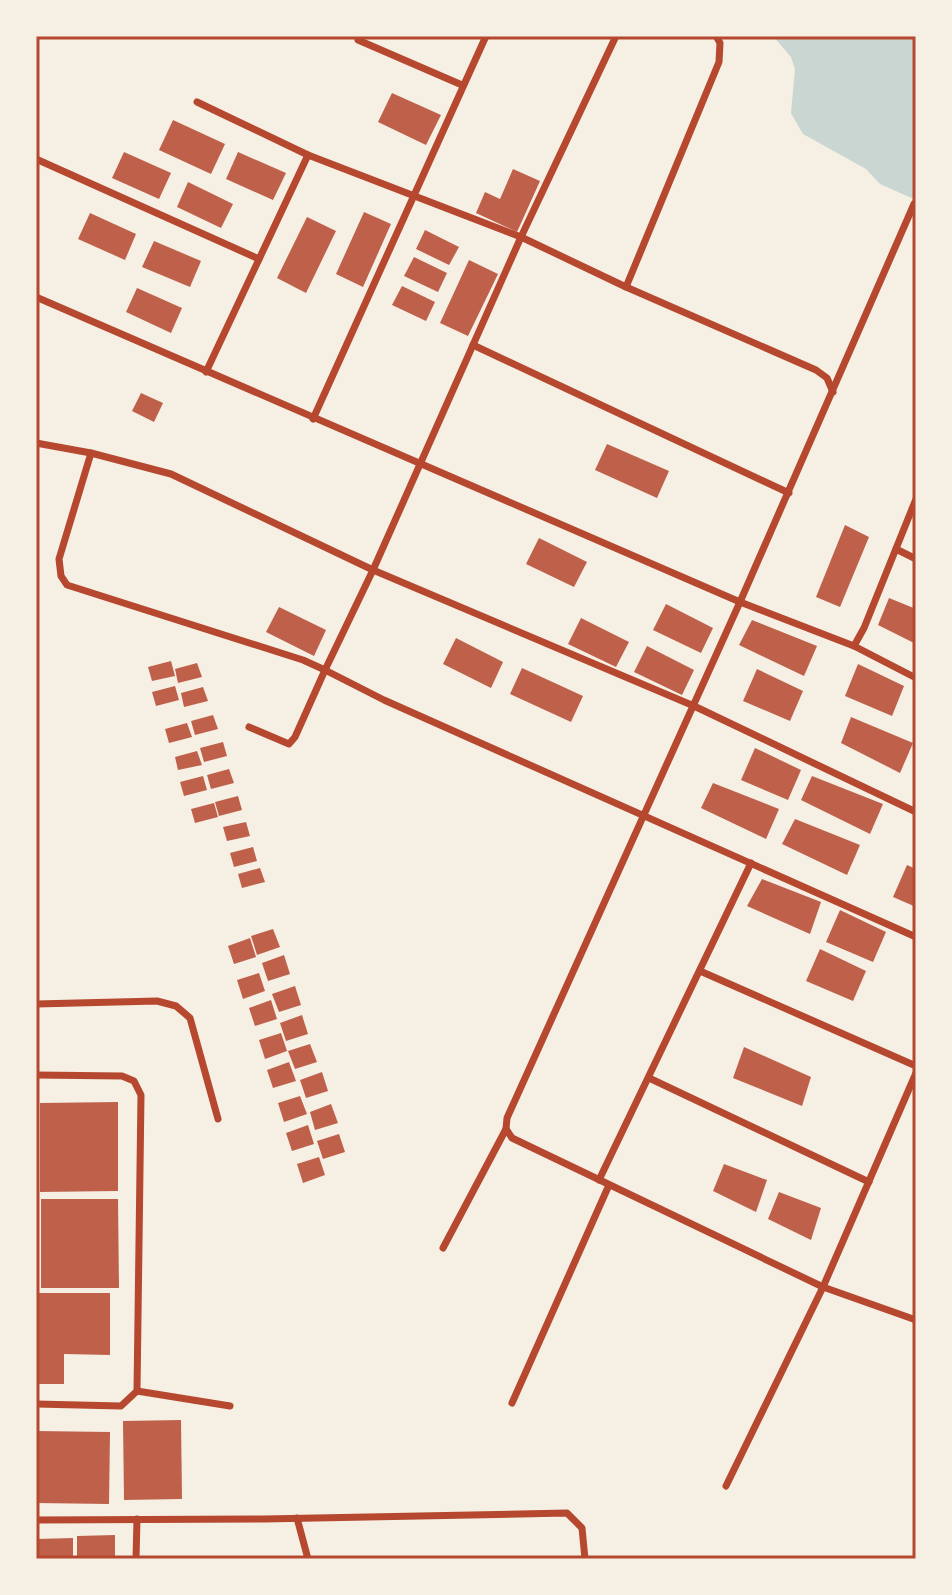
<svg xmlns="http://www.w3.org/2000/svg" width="952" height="1595" font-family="Ubuntu,sans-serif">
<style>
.water{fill:#c9d6d2}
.building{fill:#bf614a}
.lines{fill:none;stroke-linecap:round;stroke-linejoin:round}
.minor{stroke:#b5482f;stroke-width:7}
.neatline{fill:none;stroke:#b5482f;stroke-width:3}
</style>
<rect width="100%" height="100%" fill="#f6efe4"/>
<polygon class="water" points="773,36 916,36 916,200 880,184 866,169 803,134 791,113 795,69 791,57"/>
<g class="building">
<polygon points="392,93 441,115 426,145 378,122"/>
<polygon points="173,120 225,144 211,174 159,150"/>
<polygon points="124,152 171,173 159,199 112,178"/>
<polygon points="238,152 286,173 273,200 226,179"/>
<polygon points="513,169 540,181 517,232 476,213 485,192 500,199"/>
<polygon points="188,182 233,204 221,228 177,207"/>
<polygon points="364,212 391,224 363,287 336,274"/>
<polygon points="90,213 136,234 125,260 78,239"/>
<polygon points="307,217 336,231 306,293 277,278"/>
<polygon points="425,230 459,247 449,265 416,249"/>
<polygon points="154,241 201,261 190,287 142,267"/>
<polygon points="414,257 447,273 438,292 404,276"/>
<polygon points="469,260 498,274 468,336 440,323"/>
<polygon points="402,286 435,302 426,321 392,305"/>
<polygon points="137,288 182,308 171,333 126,312"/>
<polygon points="141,393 163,403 154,422 132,411"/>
<polygon points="607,444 669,471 657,498 595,470"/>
<polygon points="845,525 869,537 840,607 816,597"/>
<polygon points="539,538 587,562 574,587 526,564"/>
<polygon points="889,598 916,609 916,644 878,625"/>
<polygon points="666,604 713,628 701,653 653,630"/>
<polygon points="279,607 326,630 314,656 266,632"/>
<polygon points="581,618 629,642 616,667 568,644"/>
<polygon points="752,620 817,646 804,676 739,645"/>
<polygon points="456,638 503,662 491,688 443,664"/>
<polygon points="647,646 694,670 682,695 634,672"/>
<polygon points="171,661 175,676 152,681 148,667"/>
<polygon points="197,663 202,677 178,683 175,669"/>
<polygon points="858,664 904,686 892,716 845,696"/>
<polygon points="522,668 583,696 571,722 510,694"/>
<polygon points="757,669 803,691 790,721 743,701"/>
<polygon points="175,686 179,700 156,706 152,692"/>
<polygon points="203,687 208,701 184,707 181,693"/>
<polygon points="213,715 218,729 195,735 191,721"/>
<polygon points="851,717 913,743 900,773 841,743"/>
<polygon points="187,723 192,737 169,743 165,729"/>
<polygon points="223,742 227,756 204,762 200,748"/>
<polygon points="755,748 801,770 788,800 741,780"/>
<polygon points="197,751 202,765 178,770 175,757"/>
<polygon points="229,769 234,783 211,789 207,775"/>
<polygon points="203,776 207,790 184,796 180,782"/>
<polygon points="812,776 883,804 870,834 801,800"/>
<polygon points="713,783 779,809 766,839 701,808"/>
<polygon points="238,796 242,810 219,816 215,802"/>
<polygon points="214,803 218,817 195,823 191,809"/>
<polygon points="795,819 860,845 847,875 782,844"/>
<polygon points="246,822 250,836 227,841 223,827"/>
<polygon points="253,847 257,861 234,867 230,853"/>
<polygon points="907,865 916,869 916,907 893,897"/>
<polygon points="260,868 265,882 242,888 238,874"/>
<polygon points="762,879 821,902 810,934 747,906"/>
<polygon points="840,910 886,932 873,962 826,942"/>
<polygon points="273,929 280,947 257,955 251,936"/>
<polygon points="250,938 256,957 234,964 228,946"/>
<polygon points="820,949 866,971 853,1001 806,981"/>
<polygon points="284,955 290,974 268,981 262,963"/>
<polygon points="259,973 265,991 243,999 237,980"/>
<polygon points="295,986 301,1005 279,1012 272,994"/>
<polygon points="271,1000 277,1019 255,1026 249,1008"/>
<polygon points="302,1015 308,1034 286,1041 280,1023"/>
<polygon points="281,1033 287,1051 265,1059 259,1040"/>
<polygon points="310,1044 317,1062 295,1069 288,1051"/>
<polygon points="744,1047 811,1077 802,1106 733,1078"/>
<polygon points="289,1062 296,1081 273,1088 267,1070"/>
<polygon points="322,1072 328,1091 306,1098 300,1080"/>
<polygon points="300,1096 307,1114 284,1122 278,1103"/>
<polygon points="118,1102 118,1191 40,1192 40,1103"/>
<polygon points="331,1104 338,1123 315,1130 310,1112"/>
<polygon points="308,1125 314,1144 292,1151 286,1133"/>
<polygon points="339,1134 345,1152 323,1159 317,1141"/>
<polygon points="319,1157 325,1175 303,1183 297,1164"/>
<polygon points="724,1164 767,1180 756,1212 713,1191"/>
<polygon points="779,1192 821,1208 811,1240 768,1219"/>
<polygon points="41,1199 118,1199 119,1288 41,1288"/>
<polygon points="36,1293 110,1293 110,1355 64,1354 64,1384 36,1384"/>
<polygon points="181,1420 182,1499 124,1500 123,1421"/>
<polygon points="36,1431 110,1432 109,1504 36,1503"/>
<polygon points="115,1535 115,1559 77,1559 77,1536"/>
<polygon points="73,1538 73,1559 36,1559 36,1539"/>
</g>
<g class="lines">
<g class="minor">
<polyline points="358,40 462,85"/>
<polyline points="197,102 308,155 521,237 626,287 816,370 827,378 833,392"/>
<polyline points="36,159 259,259"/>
<polyline points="914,204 740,602 507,1118 506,1129 512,1138 823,1287 916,1320"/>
<polyline points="626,287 719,62 720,43 716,36"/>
<polyline points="36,297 740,602 854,646 864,628 916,499"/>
<polyline points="473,345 789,493"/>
<polyline points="206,372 308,155"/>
<polyline points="313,419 486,36"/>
<polyline points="36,443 91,453 171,474 373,570 694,706 916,812"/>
<polyline points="91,453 59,559 61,576 67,585 303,660 325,670 373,570 521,237 616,36"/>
<polyline points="896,549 916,559"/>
<polyline points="854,646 916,678"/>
<polyline points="249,727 289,744 295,737 325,670 384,700 916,937"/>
<polyline points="700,971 916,1066"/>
<polyline points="36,1004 157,1001 176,1006 190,1018 218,1119"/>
<polyline points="36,1075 122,1076 134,1081 141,1095 137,1391 121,1406 36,1404"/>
<polyline points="649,1078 869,1182"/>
<polyline points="599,1180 751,863"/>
<polyline points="443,1248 506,1129"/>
<polyline points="137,1391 230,1406"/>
<polyline points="512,1403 609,1185"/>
<polyline points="726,1486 823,1287 916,1073"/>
<polyline points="297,1518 308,1559"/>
<polyline points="36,1520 264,1519 567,1513 582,1528 585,1559"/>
<polyline points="136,1559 137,1519"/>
</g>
</g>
<rect width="952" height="1595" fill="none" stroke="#f6efe4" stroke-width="76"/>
<rect x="38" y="38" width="876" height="1519" class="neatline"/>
</svg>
